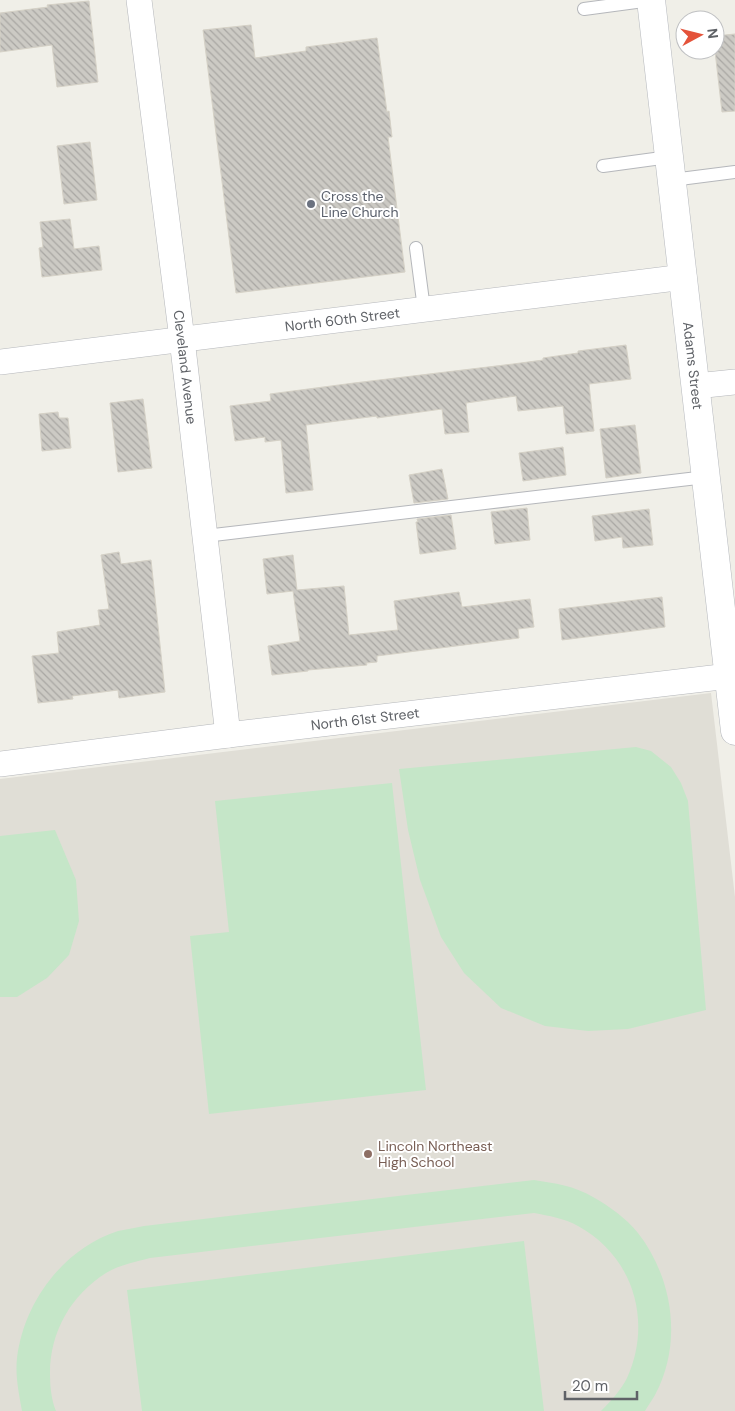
<svg xmlns="http://www.w3.org/2000/svg" width="735" height="1411" font-family="'DM Sans',sans-serif">
<style>
.education{fill:#e0ded6}
.park{fill:#c5e6c8}
.building{fill:url(#building-back-hatch);stroke:#d5d1c6}
.lines{fill:none;stroke-linecap:round;stroke-linejoin:round}
.service-casing{stroke:#b5b7bb;stroke-width:14}
.minor-casing{stroke:#b5b7bb;stroke-width:26}
.secondary-casing{stroke:#b6b9be;stroke-width:29}
.service{stroke:#fff;stroke-width:12}
.minor{stroke:#fff;stroke-width:25}
.secondary{stroke:#fff;stroke-width:28}
.worship-dot{fill:#6b7280;stroke:#fff;stroke-width:2}
.education-dot{fill:#8d6e63;stroke:#fff;stroke-width:2}
.labels{text-anchor:middle;stroke-width:4;stroke-linejoin:round;paint-order:stroke}
.worship-label{font-size:14px;fill:#5b616d;stroke:#fff;text-anchor:start}
.street-label{font-size:14px;fill:#5f6267;stroke:#fff}
.education-label{font-size:14px;fill:#785e54;stroke:#fff;text-anchor:start}
</style>
<defs>
<pattern id="building-back-hatch" width="6" height="6" patternUnits="userSpaceOnUse" patternTransform="scale(1.25)"><rect width="6" height="6" fill="#cccac4"/><path d="M-1 5l2 2M0 0l6 6M5-1l2 2" fill="none" stroke="#a9a7a3"/></pattern>
</defs>
<rect width="100%" height="100%" fill="#f0efe8"/>
<polygon class="education" points="711,693 735,897 735,1411 0,1411 0,779"/>
<g class="park">
<polygon points="636,747 651,751 671,767 681,783 688,801 706,1010 628,1029 588,1031 545,1026 501,1008 464,973 441,937 420,880 408,830 399,769"/>
<polygon points="392,783 426,1090 209,1114 190,936 229,932 215,801"/>
<polygon points="55,830 76,880 79,921 69,955 47,978 17,997 0,997 0,836"/>
<path d="M534,1180C554,1183 575,1186 593,1197C609,1206 626,1218 638,1233C673,1278 683,1343 655,1395C652,1400 648,1406 645,1411H601C611,1401 621,1390 627,1378C653,1321 633,1256 578,1226C564,1218 549,1216 534,1213L150,1258C135,1262 119,1265 106,1273C71,1295 50,1332 50,1373C50,1385 51,1399 56,1411H22C19,1394 15,1376 17,1358C24,1302 63,1249 118,1231C127,1229 136,1228 144,1226Z"/>
<polygon points="524,1241 544,1411 142,1411 127,1290"/>
</g>
<g class="building">
<polygon points="89,1 98,82 57,87 52,45 0,52 0,13 48,7 47,5"/>
<polygon points="251,25 255,58 306,51 306,47 377,38 387,112 389,111 392,137 388,137 405,272 236,293 203,30"/>
<polygon points="735,34 735,111 722,112 715,51 717,51 715,36"/>
<polygon points="90,142 97,200 64,204 57,146"/>
<polygon points="70,219 74,249 99,246 102,270 42,277 39,248 43,247 40,222"/>
<polygon points="626,345 631,379 589,384 594,431 566,434 563,406 518,411 516,396 466,403 469,432 445,434 442,409 377,418 377,416 306,425 313,490 286,493 281,440 265,442 265,437 235,441 230,406 271,401 270,394 354,383 513,364 543,360 543,358 578,353 578,351"/>
<polygon points="143,399 152,468 118,472 110,403"/>
<polygon points="58,412 59,418 68,418 71,448 42,451 39,414"/>
<polygon points="635,425 641,473 606,478 600,429"/>
<polygon points="563,447 566,475 523,481 519,453"/>
<polygon points="442,469 448,499 414,503 409,475"/>
<polygon points="527,508 530,540 495,544 491,512"/>
<polygon points="649,509 653,545 623,548 622,537 595,541 592,516"/>
<polygon points="451,515 456,549 420,554 416,522 418,522 417,519"/>
<polygon points="119,552 121,564 151,560 165,692 119,698 118,690 72,696 73,699 38,703 32,656 59,653 57,632 100,625 98,610 109,609 101,555"/>
<polygon points="293,555 297,590 344,586 349,635 398,630 394,601 459,592 462,607 530,599 534,627 518,629 519,638 377,656 377,662 366,663 367,665 308,670 308,671 272,675 268,646 300,641 293,591 267,594 263,559"/>
<polygon points="662,597 665,627 562,640 559,609"/>
</g>
<g class="lines">
<g class="service-casing">
<g id="service">
<polyline points="584,9 651,0"/>
<polyline points="603,166 669,157"/>
<polyline points="672,180 735,172"/>
<polyline points="416,248 424,309"/>
<polyline points="205,536 706,477"/>
</g>
</g>
<g class="minor-casing">
<g id="minor">
<path id="s1" d="M139,0L182,339L228,735"/>
<path id="s2" d="M0,362L684,277"/>
<polyline points="696,386 735,382"/>
<path id="s3" d="M0,764L228,735L729,676"/>
</g>
</g>
<g class="secondary-casing">
<g id="secondary">
<path id="s4" d="M651,0L735,731"/>
</g>
</g>
<use href="#service" class="service"/>
<use href="#minor" class="minor"/>
<use href="#secondary" class="secondary"/>
</g>
<circle class="worship-dot" cx="311" cy="204" r="5"/>
<circle class="education-dot" cx="368" cy="1154" r="5"/>
<g class="labels">
<g class="worship-label">
<text x="321" y="201">Cross the<tspan x="321" dy="16">Line Church</tspan></text>
</g>
<g class="street-label">
<text dy="5" stroke="none"><textPath href="#s2" startOffset="345">North 60th Street</textPath></text>
<text dy="5" stroke="none"><textPath href="#s4" startOffset="368">Adams Street</textPath></text>
<text dy="5" stroke="none"><textPath href="#s1" startOffset="370">Cleveland Avenue</textPath></text>
<text dy="5" stroke="none"><textPath href="#s3" startOffset="368">North 61st Street</textPath></text>
</g>
<g class="education-label">
<text x="378" y="1151">Lincoln Northeast<tspan x="378" dy="16">High School</tspan></text>
</g>
</g>
<g transform="translate(700 35) rotate(83)"><circle r="24" fill="#ffffff" stroke="#bfc0c2"/>
<path d="M0-4L9 19L0 12L-9 19Z" fill="#e4533a"/>
<text y="-8" font-size="14" font-weight="bold" text-anchor="middle" fill="#5f6267">N</text>
</g>
<path d="M565 1391v8h72v-8" fill="none" stroke="#5f6267" stroke-width="2.5"/>
<text x="572" y="1391" font-size="15" fill="#5f6267" stroke="#ffffff" stroke-width="4" paint-order="stroke">20 m</text>
</svg>
